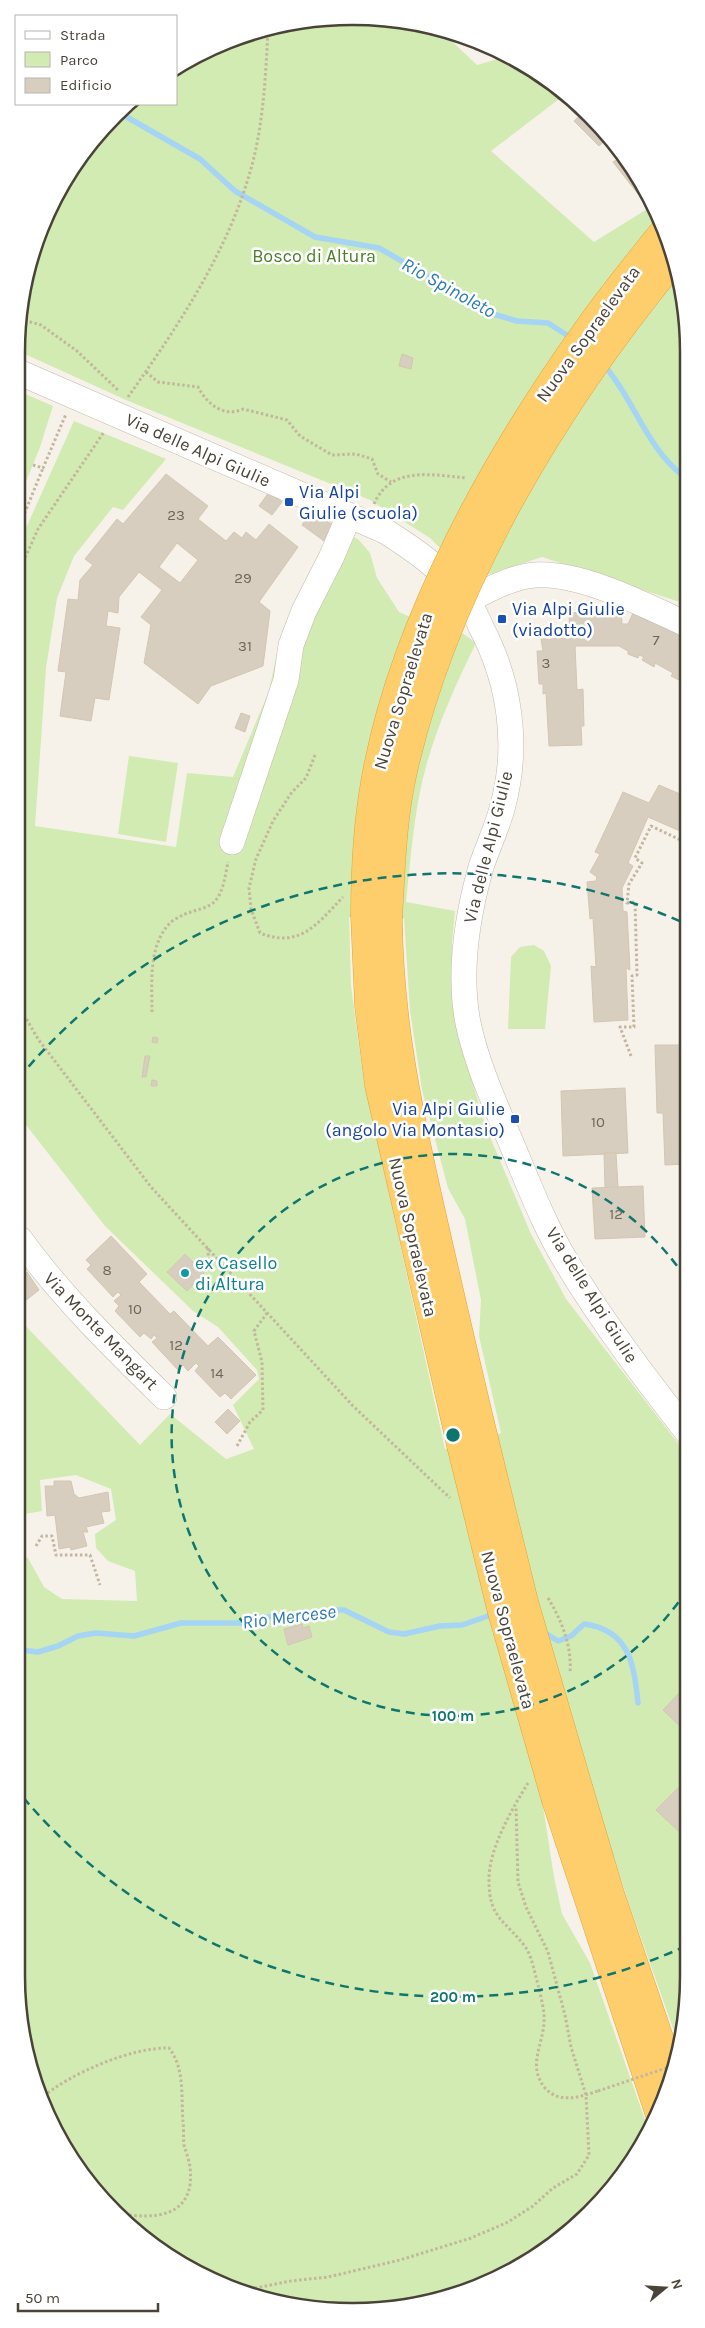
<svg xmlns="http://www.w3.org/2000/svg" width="705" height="2328" font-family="Karla,sans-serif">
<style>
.green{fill:#d1ebb2;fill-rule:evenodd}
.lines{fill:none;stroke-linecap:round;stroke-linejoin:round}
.stream{stroke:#a5d4f4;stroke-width:5.5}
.building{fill:#d8cebf;stroke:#d3c6b2;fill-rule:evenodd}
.minor-casing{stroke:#c2baac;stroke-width:26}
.highway-casing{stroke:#e4a436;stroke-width:29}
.path{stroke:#c4b69d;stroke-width:3;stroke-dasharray:2.5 2.5;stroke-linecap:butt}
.minor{stroke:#fff;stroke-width:25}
.highway{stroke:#ffce6c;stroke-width:28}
.highway-bridge-casing{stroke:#e4a436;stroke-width:29;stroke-linecap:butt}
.path-bridge{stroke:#c4b69d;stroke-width:3;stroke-dasharray:2.5 2.5;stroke-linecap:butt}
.highway-bridge{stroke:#ffce6c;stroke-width:28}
.ring{fill:none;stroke:#0f766e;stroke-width:2.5;stroke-dasharray:9 6}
.transit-dot{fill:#1a4fb4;stroke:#fff;stroke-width:2}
.culture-dot{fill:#0f9aa8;stroke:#fff;stroke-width:2}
.labels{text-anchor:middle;stroke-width:5;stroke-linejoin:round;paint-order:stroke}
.number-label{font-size:15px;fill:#6e665a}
.park-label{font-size:18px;fill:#498027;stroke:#fff}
.street-label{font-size:18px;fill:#4a4338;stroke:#fff}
.transit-label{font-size:18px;fill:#164399;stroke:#fff;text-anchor:start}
.culture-label{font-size:18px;fill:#0d838f;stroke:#fff;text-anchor:start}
.water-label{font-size:19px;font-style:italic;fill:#2a7ab3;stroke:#fff}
.rim{fill:none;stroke:#4a4338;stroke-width:2.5}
.centre{fill:#0f766e;stroke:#fff;stroke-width:2.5}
.ring-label{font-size:15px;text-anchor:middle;font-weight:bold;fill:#0f766e;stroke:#fff;stroke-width:5;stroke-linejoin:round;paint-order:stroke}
</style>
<rect width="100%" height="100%" fill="#f6f2ea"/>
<g class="green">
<polygon points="353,16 418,23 441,31 477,65 508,56 520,61 563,96 491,151 594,242 652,206 663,224 686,309 686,604 542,557 472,580 430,538 370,500 126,400 16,350 23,287 42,224 73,165 115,115 128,104 176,104 176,67 224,42 287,23"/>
<polygon points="16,390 53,406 40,447 17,504"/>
<path d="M74,421L166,459L123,510L113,507L74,556L57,598L46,668L35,826L176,847L187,773L233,777L269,691L279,644L332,524L359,540L370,553L377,578L399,612L412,618L447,622L476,643C457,682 439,721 427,763C414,808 411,856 406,902L455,911L452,943L457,1030L485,1125L531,1234L566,1299L688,1456L689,1975L682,2041L680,2048L629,1904L591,1786L543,1806L554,1877L562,1914L590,1963L649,2131L632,2162L590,2213L540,2255L439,2300L375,2311L309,2309L204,2277L148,2242L100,2197L42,2104L23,2041L21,1554L28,1558L44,1587L62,1599L137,1601L135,1571L108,1561L96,1548L95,1534L116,1520L111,1489L76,1475L40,1480L42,1511L25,1514L21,1490L20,1320L140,1445L170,1414L226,1459L254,1449L233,1405L259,1379L257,1370L218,1327L193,1311L105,1226L26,1125L19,1112L17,548ZM349,917L404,918L410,1010L422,1090L448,1188L465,1219L481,1300L479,1336L501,1433L484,1439L445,1449L363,1075L351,986Z"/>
<polygon points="129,756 178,763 166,842 118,834"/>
<polygon points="534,945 544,951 551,966 545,1029 508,1029 511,957 520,947"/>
</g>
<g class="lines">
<g class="stream">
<polyline points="118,112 200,159 235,191 315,237 379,248 493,314 517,321 548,323 573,339"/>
<path d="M603,364C635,400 646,449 686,478"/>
<path d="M542,1631L558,1641L571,1636L584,1624C630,1630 634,1665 638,1703"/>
<polyline points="21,1650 38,1652 58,1646 78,1636 96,1633 134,1636 181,1623 240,1623 267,1617 317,1615 333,1610 344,1610 389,1632 404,1634 440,1626 462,1625 494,1614"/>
</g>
</g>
<g class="building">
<polygon points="468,42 469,42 481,46 476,51"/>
<polygon points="583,113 605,131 609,137 599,146 574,121"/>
<polygon points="621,157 643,191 638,194 613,162"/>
<polygon points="402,354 413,358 411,369 399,366"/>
<path d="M166,474L208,506L198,519L226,541L234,532L242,538L246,532L256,540L269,524L298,547L259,602L270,611L263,666L211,686L198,704L144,663L151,625L141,617L162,590L139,572L119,597L118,613L108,611L106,626L120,628L109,700L95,698L91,721L60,716L66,672L58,671L68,599L78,600L80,580L93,565L85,559L117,519L123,524ZM177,543L198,560L180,583L159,567Z"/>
<polygon points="269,492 282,502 272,515 259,506"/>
<polygon points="310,513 332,524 324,541 302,525"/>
<polygon points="621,609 622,624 628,624 633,613 680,635 679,638 686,641 687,678 681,676 679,680 671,676 673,673 655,663 654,667 642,660 644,657 639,655 638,658 628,654 628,651 619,646 575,646 577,690 583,689 584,726 581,726 582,745 549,746 546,693 543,694 543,684 539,684 537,651 543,651 541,639 570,638 569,613"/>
<polygon points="241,713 250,716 245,732 235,728"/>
<polygon points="659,785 687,797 687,834 648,817 628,863 633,866 622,888 623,911 627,912 630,970 626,968 628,1020 594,1022 591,966 596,967 593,918 590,919 587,882 596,881 597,877 590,872 600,854 595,852 623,792 649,803"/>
<polygon points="685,1022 687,1022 687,1164 665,1165 663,1113 657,1113 655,1045 686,1045"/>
<polygon points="153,1037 158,1038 157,1043 152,1042"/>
<polygon points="145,1056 150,1056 146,1077 142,1077"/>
<polygon points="152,1080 157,1081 157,1086 151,1086"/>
<polygon points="625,1088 628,1153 563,1156 561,1091"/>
<polygon points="604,1153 616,1153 618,1187 605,1188"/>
<polygon points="643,1186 645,1237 595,1239 592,1188"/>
<polygon points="111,1236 147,1274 139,1282 170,1314 174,1311 208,1346 218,1337 256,1375 231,1399 225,1393 220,1397 195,1371 199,1366 196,1363 188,1371 183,1365 178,1370 152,1342 157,1338 154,1335 151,1339 144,1333 140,1337 115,1311 119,1306 114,1301 121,1295 118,1292 113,1297 87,1269 91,1265 86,1260"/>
<polygon points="185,1254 204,1273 187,1291 167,1272"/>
<polygon points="20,1271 22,1275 27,1272 39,1290 20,1305"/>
<polygon points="228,1409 240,1421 227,1434 215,1422"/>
<polygon points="54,1481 71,1481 74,1494 79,1498 108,1492 110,1511 101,1512 104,1523 86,1527 88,1532 83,1532 87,1546 71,1550 70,1547 59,1549 55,1515 47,1516 45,1486 54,1486"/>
<polygon points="302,1624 303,1628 309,1626 312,1637 288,1645 284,1629"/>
<polygon points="688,1684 688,1734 663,1710"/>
<polygon points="685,1781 688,1784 689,1841 656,1810"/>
</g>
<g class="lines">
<g class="minor-casing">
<g id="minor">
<path d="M16,371L385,531C415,550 445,571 467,600C473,608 477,618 481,627C510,682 519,745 503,805C498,826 488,846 481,867C467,917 458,971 468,1023C476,1061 492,1097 507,1133C526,1177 542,1222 567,1263C603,1323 645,1378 688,1433"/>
<path d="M467,601C488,590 511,577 535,575C581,572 645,605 686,624"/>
<polyline points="232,842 286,680 291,645 304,611 331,558 349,516"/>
<path d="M20,1239C62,1297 113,1347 164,1397"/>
</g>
</g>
<g class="highway-casing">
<g id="highway">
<polyline points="365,917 369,1006 379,1085 461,1445"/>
<path d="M388,918C389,1019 407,1105 429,1203C447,1282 465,1361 484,1439"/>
<polyline points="579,1790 610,1894 672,2076"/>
<polyline points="556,1800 659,2112"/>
</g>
</g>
<g class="path">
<polyline points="20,319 41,325 77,351 119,391"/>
<path d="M146,372L158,382L198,387C207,404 224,418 243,409L287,420L300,436L332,455L356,454L372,459L378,474L391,482"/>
<path d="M128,397C181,322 234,243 255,153C264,112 266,70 268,29"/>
<polyline points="16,411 25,397"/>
<polyline points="33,465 43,468 66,414"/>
<path d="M374,504C391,465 433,475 467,478"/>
<polyline points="17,532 43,468"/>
<polyline points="17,576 38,529 104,432"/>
<path d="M315,755L306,778L292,792L273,821L256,859L249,888L251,909L260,933C300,949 317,924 343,897"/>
<polyline points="19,1006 38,1039 151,1187 353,1406 450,1498"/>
<path d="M152,1012C152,982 148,946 170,923C173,920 179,917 183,915C191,911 200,910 208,906C223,900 225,876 228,862"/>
<polyline points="631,1056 620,1027 634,1027 632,976 637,975 635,902 627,903 629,884 642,863 635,858 651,826 687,843"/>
<polyline points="208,1248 209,1272"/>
<polyline points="237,1446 250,1422 263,1410 262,1362 254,1331 267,1313"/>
<polyline points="36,1546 42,1536 52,1536 56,1555 90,1555 100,1585"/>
<path d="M548,1598C562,1621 572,1646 570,1673"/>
<path d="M528,1783C512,1809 488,1850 489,1881C489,1920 507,1921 526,1948C533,1959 535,1976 539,1988C541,1999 545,2011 544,2022C543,2045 527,2066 545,2088C559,2104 580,2097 598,2091"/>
<path d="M40,2099C69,2074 131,2047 169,2048C185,2068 181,2097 183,2122C184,2129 183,2137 184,2145C186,2152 189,2160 190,2167C196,2218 154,2220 117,2213"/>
<polyline points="245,2290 291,2281 328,2277 400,2260 471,2238 508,2222 533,2206 553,2188 577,2174 589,2155 586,2095 571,2047 565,2015 548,1952 526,1907 518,1882 516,1806"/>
</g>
<use href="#minor" class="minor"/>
<use href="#highway" class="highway"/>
<g class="highway-bridge-casing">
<g id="highway-bridge">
<path d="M365,917C365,872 367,828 375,783C402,624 498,454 592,324C615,292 640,261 665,230"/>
<path d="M388,918C391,869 392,819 403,771C445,586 553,407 673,261"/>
<polyline points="484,1439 524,1602 579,1790"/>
<polyline points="461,1445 502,1612 556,1800"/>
</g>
</g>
<polyline class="path-bridge" points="598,2091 675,2065"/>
<use href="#highway-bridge" class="highway-bridge"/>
</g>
<g class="ring">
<path d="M687 1590A281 281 0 1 1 687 1280"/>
<path d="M686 1946A562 562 0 0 1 22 1796M19 1078A562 562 0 0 1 686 924"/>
</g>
<g class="transit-dot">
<rect x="284" y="497" width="10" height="10" rx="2.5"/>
<rect x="497" y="614" width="10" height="10" rx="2.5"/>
<rect x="510" y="1114" width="10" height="10" rx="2.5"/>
</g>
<circle class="culture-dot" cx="185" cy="1273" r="5"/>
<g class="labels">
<g class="number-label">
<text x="176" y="520">23</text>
<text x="243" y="583">29</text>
<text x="656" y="645">7</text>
<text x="245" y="651">31</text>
<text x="546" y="668">3</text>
<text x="598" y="1127">10</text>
<text x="616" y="1219">12</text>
<text x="107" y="1275">8</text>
<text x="135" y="1314">10</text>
<text x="176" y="1350">12</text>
<text x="217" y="1378">14</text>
</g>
<g class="park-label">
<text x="314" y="262">Bosco di Altura</text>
</g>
<g class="street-label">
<text transform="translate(588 334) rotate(-54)" y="6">Nuova Sopraelevata</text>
<text transform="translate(198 450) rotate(24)" y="6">Via delle Alpi Giulie</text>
<text transform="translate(403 691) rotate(-73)" y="6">Nuova Sopraelevata</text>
<text transform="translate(488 847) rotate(-76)" y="6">Via delle Alpi Giulie</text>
<text transform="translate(413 1237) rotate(77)" y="6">Nuova Sopraelevata</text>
<text transform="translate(592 1295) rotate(58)" y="6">Via delle Alpi Giulie</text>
<text transform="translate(101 1331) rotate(46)" y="6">Via Monte Mangart</text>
<text transform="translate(508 1630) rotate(75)" y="6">Nuova Sopraelevata</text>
</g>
<g class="transit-label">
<text x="299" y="498">Via Alpi<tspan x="299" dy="21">Giulie (scuola)</tspan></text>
<text x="512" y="615">Via Alpi Giulie<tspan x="512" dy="21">(viadotto)</tspan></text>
<text x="505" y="1115" text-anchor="end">Via Alpi Giulie<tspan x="505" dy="21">(angolo Via Montasio)</tspan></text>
</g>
<g class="culture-label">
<text x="195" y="1269">ex Casello<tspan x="195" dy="21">di Altura</tspan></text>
</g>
<g class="water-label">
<text transform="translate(449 287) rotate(29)" y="7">Rio Spinoleto</text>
<text transform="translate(289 1616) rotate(-7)" y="7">Rio Mercese</text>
</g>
</g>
<path d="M0 0H705V2328H0ZM352 25H353A327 327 0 0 1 680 352V1976A327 327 0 0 1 353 2303H352A327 327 0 0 1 25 1976V352A327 327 0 0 1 352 25Z" fill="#fff" fill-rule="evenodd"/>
<path class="rim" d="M352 25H353A327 327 0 0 1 680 352V1976A327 327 0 0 1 353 2303H352A327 327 0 0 1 25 1976V352A327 327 0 0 1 352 25Z"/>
<circle cx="453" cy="1435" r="8" class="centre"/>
<g class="ring-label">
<text x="453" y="1721">100 m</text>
<text x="453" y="2002">200 m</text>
</g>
<rect x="15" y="15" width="162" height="90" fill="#ffffff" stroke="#b7b4af"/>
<rect x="25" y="31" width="25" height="8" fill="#ffffff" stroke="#b7b4af"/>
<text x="60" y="40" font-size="15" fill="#4a4338">Strada</text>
<rect x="25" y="52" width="25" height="15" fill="#d1ebb2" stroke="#b7b4af"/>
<text x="60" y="65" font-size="15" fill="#4a4338">Parco</text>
<rect x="25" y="78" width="25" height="15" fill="#d8cebf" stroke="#b7b4af"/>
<text x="60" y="90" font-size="15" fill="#4a4338">Edificio</text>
<g transform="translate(665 2288) rotate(72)" stroke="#ffffff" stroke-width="4" paint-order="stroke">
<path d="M0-4L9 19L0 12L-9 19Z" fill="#4a4338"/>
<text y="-8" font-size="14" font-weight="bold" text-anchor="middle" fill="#4a4338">N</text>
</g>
<path d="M18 2303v8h140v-8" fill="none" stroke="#4a4338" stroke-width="2.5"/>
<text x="25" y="2303" font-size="15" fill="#4a4338" stroke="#ffffff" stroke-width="4" paint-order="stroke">50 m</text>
</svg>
